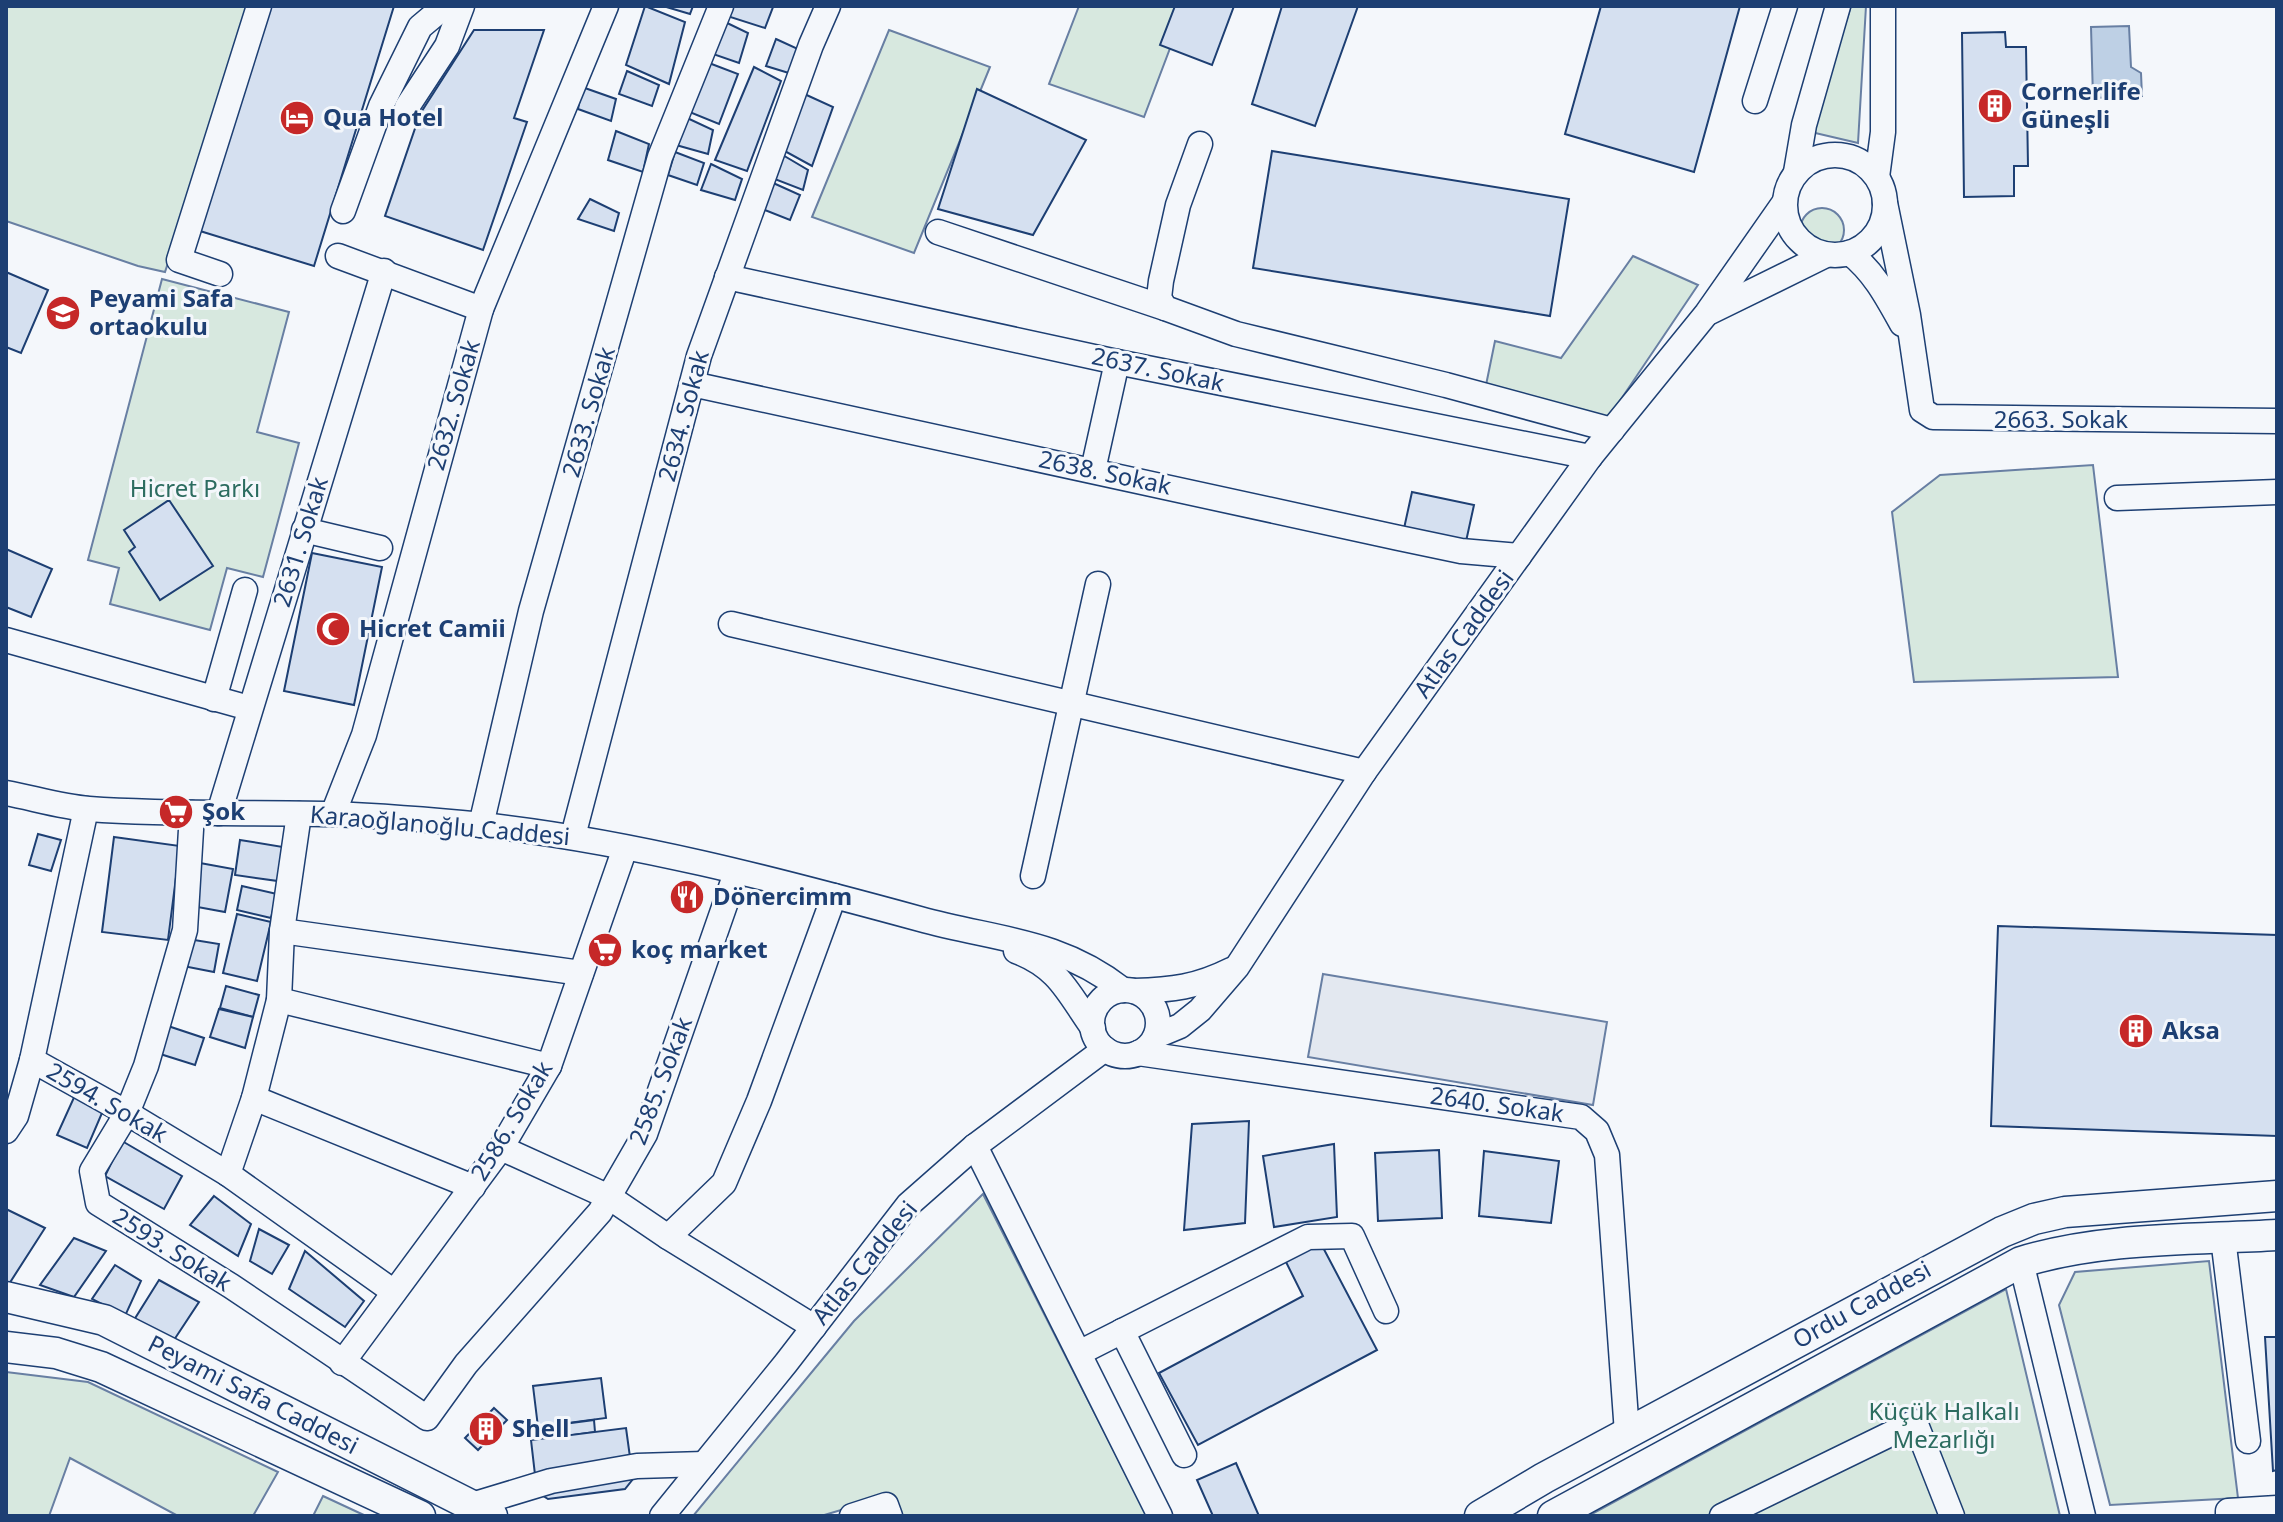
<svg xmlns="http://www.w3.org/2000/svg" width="2283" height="1522" font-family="'Noto Sans',sans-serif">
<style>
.green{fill:#d7e8df;stroke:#687fa3;stroke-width:2}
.parking{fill:#e3e8f0;stroke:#687fa3;stroke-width:2}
.water{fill:#bed0e5;stroke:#687fa3;stroke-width:2}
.building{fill:#d5e0f0;stroke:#1d3f73;stroke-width:2}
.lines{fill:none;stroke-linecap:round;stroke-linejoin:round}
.minor-casing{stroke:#1d3f73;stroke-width:27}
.major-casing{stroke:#1d3f73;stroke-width:33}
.minor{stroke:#f4f7fb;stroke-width:24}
.major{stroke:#f4f7fb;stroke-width:30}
.labels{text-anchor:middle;stroke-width:6;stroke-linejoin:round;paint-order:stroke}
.poi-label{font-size:24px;font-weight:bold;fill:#1d3f73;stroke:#f4f7fb;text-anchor:start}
.street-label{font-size:24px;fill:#1d3f73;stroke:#f4f7fb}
.park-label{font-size:24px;fill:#2c6c60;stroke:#f4f7fb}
</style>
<rect width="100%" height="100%" fill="#f4f7fb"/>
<g class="green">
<polygon points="6,6 252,6 165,272 138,266 6,221"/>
<polygon points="1079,6 1186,6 1144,117 1049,84"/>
<polygon points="1851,6 1866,6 1858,143 1811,132"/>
<polygon points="889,30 990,67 914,253 812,217"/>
<circle cx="1822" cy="230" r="22"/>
<polygon points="1633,256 1698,285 1609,417 1485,390 1495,341 1561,358"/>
<polygon points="162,279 289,312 257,432 299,443 263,577 227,568 210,630 110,604 119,568 88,560"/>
<polygon points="2093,465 2118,677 1914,682 1892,512 1940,475"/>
<polygon points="983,1194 1147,1516 897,1516 888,1496 821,1516 693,1516 854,1321"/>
<polygon points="2209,1261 2238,1498 2110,1505 2059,1305 2075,1272"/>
<polygon points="2006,1289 2060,1516 1588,1516"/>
<polygon points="6,1372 88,1382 278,1472 253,1516 178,1516 70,1458 49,1516 6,1516"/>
<polygon points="323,1496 366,1516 313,1516"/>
</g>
<polygon class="parking" points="1323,974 1607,1022 1593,1105 1308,1057"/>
<polygon class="water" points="2129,26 2131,67 2141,73 2142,96 2093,98 2091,27"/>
<g class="building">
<polygon points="269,6 394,6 314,266 200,231"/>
<polygon points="645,6 685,22 669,84 626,65"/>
<polygon points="663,6 693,6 690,14"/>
<polygon points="729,6 770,6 773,7 765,28 724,15"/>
<polygon points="1175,6 1234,6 1212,65 1160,45"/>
<polygon points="1282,6 1358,6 1315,126 1252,104"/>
<polygon points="1601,6 1740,6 1694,172 1565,134"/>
<polygon points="723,21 748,33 739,63 710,53"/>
<polygon points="474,30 544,30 514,118 527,122 483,250 385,216 420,114"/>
<polygon points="2005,32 2006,47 2026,47 2028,166 2014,166 2014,196 1964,197 1962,33"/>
<polygon points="776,39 798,49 792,74 766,66"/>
<polygon points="709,63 738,74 719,124 687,111"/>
<polygon points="754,67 781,81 747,171 715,160"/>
<polygon points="627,71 659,85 652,106 619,94"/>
<polygon points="582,87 616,99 611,121 578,109"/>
<polygon points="977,89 1086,140 1033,235 938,209"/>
<polygon points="800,92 833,107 812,166 781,149"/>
<polygon points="685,117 713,130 708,154 676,145"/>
<polygon points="616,131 649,144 643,172 608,160"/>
<polygon points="1272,151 1569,199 1550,316 1253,268"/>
<polygon points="675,152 704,163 697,185 668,175"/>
<polygon points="781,154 808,170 803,190 772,178"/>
<polygon points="711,164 742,179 735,200 701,190"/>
<polygon points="771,182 800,195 790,220 760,208"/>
<polygon points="590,199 619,213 614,231 578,219"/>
<polygon points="6,272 48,290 21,353 6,347"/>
<polygon points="1412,492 1474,505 1465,546 1403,533"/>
<polygon points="169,500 213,566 160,600 129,552 135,547 124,530"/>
<polygon points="6,549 52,569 31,617 6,607"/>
<polygon points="312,553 382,567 354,705 284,691"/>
<polygon points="38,834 61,840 51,871 29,865"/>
<polygon points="114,837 180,846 168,940 102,932"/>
<polygon points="240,840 283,847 278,881 235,875"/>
<polygon points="200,863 233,869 225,912 192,906"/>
<polygon points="242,886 277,894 271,918 237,910"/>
<polygon points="237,914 271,922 257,981 223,973"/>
<polygon points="1998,926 2277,935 2277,1136 1991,1126"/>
<polygon points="188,939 219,944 214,972 183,966"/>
<polygon points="226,986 259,995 253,1017 220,1008"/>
<polygon points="219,1009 253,1017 245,1048 210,1037"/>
<polygon points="165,1025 204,1038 195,1065 157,1053"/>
<polygon points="76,1093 105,1106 87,1148 57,1135"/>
<polygon points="1249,1121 1245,1223 1184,1230 1192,1124"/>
<polygon points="122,1141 182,1176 164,1209 105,1176"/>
<polygon points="1334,1144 1337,1217 1274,1227 1263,1156"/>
<polygon points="1439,1150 1442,1218 1378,1221 1375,1153"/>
<polygon points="1484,1151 1559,1161 1551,1223 1479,1216"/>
<polygon points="214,1196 251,1224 238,1256 190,1225"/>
<polygon points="6,1209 45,1228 9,1284 6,1282"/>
<polygon points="259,1229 289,1245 272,1274 250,1261"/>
<polygon points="74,1238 106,1251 74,1297 40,1285"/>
<polygon points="1318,1238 1377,1350 1198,1445 1159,1373 1303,1296 1283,1256"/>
<polygon points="305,1251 364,1301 345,1327 289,1289"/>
<polygon points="115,1265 141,1281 125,1316 92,1299"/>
<polygon points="159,1280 199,1302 172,1343 134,1320"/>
<polygon points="2265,1337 2277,1337 2277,1470 2273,1471"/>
<polygon points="601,1378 606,1418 538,1427 533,1386"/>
<polygon points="494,1408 507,1420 478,1450 465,1438"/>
<polygon points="594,1420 595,1432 558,1437 556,1425"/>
<polygon points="626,1428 633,1479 625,1489 548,1499 537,1492 531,1440"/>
<polygon points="1236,1463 1259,1516 1213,1516 1197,1480"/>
</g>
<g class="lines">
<g class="minor-casing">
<g id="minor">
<polyline points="1755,101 1785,6"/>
<polyline points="407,107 447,46 462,6"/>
<polyline points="1200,144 1178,205 1161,281 1159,298 1165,308 1236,334 1446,385 1612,430"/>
<circle cx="1835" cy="205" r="50"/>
<polyline points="1796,172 1804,125 1838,6"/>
<polyline points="1877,177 1883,132 1883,6"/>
<polyline points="1885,203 1908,315 1922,410 1933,417 2277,421"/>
<polyline points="343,211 381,106 420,27 445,6"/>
<polyline points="938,232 1165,308"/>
<path d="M1850,253C1874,272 1887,297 1902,324"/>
<polyline points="338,256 481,309"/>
<polyline points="220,274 179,260 259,6"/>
<polyline points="727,277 1117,362 1590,457"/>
<polyline points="1710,312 1826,255"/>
<polyline points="692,384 1399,538 1461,551 1519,556"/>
<polyline points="1093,470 1117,362"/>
<polyline points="2117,498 2277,492"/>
<polyline points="304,530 380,548"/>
<polyline points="731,624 1364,772"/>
<polyline points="6,640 249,708"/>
<polyline points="214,699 245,590"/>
<path d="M6,793C33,798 62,807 89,809C170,815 251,812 331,814C381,816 432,820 482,825C630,841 777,880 920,919C995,940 1058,939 1123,990"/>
<polyline points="86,809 32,1060 127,1113 228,1174 394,1292"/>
<polyline points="192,813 185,930 146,1066 127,1113 92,1171 98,1203 231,1286 427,1418 466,1364 600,1212 645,1134 736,873"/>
<polyline points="219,813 384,271"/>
<polyline points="333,814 364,735 481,309 606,6"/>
<polyline points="481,825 531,611 660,157 721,6"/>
<polyline points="573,836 699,356 811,45 828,6"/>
<polyline points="1033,876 1098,584"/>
<polyline points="282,931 581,973"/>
<path d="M1016,951C1059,967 1068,993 1093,1028"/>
<circle cx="1125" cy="1023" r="33"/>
<path d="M1134,991C1172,990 1197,987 1231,970"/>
<polyline points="279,1000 549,1066"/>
<polyline points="1156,1036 1180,1026 1200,1010 1237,967 1364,772 1590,457 1707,313 1784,203"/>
<polyline points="1138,1053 1581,1117 1597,1131 1607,1155 1627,1433"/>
<polyline points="254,1098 473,1187"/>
<polyline points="6,1131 16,1116 32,1060"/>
<polyline points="975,1146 1160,1516"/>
<polyline points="501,1148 609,1197 668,1237 814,1327"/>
<polyline points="228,1174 254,1098 279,1000 282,931 299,814"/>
<polyline points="668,1237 724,1183 759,1101 834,896"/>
<polyline points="2223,1238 2248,1441"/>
<polyline points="2021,1262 2083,1516"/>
<polyline points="1122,1331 1184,1455"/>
<polyline points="1079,1353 1308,1237 1352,1236 1386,1311"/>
<polyline points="342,1363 501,1148 549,1066 625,848"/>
<polyline points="472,1505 551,1481 637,1466 704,1464"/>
<polyline points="662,1516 786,1363 908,1205 975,1146 1105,1049"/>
<polyline points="852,1516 886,1505 890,1516"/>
<polyline points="1722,1516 1915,1422 1952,1516"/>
<polyline points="2228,1516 2228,1511 2277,1508"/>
</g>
</g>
<g class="major-casing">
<g id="major">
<polyline points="6,1297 104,1320 492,1516"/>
<polyline points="6,1347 56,1353 101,1367 420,1516"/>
<polyline points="1480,1516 1544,1478 2002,1232 2034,1219 2065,1212 2277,1196"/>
<path d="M1553,1516L2021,1262C2104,1237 2192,1240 2277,1235"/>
</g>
</g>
<use href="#minor" class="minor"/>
<use href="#major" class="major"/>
</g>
<defs>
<g id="building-disc" transform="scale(1.8)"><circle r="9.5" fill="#c62828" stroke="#f4f7fb"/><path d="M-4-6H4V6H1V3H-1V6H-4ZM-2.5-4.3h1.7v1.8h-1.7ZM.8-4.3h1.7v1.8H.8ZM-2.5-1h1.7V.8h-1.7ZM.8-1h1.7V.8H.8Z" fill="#fff"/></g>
<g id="hotel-disc" transform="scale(1.8)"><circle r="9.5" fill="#c62828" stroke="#f4f7fb"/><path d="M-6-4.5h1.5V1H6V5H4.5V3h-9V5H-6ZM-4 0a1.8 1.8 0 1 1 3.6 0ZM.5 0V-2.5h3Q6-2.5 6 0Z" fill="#fff"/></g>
<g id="school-disc" transform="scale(1.8)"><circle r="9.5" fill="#c62828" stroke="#f4f7fb"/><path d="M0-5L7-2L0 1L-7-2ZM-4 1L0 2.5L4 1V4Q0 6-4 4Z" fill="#fff"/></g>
<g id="mosque-disc" transform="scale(1.8)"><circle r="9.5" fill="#c62828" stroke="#f4f7fb"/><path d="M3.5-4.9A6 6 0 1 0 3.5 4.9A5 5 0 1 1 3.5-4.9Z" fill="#fff"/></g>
<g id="supermarket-disc" transform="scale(1.8)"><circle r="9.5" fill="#c62828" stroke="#f4f7fb"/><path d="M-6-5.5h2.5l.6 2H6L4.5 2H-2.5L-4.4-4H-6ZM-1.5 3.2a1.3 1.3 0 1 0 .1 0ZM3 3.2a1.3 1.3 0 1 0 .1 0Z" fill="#fff"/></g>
<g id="restaurant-disc" transform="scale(1.8)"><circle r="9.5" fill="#c62828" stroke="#f4f7fb"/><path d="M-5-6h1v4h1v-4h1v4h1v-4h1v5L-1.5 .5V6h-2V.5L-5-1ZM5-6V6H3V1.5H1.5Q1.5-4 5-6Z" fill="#fff"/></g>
</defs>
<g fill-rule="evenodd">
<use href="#building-disc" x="1995" y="106"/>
<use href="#hotel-disc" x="297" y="118"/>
<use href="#school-disc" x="63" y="313"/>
<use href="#mosque-disc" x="333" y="629"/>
<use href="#supermarket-disc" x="176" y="812"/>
<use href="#restaurant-disc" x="687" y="897"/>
<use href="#supermarket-disc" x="605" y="950"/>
<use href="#building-disc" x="2136" y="1031"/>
<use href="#building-disc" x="486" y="1429"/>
</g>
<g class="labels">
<g class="poi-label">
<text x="2021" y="100">Cornerlife<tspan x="2021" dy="28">Güneşli</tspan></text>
<text x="323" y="126">Qua Hotel</text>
<text x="89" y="307">Peyami Safa<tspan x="89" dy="28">ortaokulu</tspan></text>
<text x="359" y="637">Hicret Camii</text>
<text x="202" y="820">Şok</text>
<text x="713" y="905">Dönercimm</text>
<text x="631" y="958">koç market</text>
<text x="2162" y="1039">Aksa</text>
<text x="512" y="1437">Shell</text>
</g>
<g class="street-label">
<text transform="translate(1158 370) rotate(12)" y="8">2637. Sokak</text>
<text transform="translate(454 405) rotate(-74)" y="8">2632. Sokak</text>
<text transform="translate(589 412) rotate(-74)" y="8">2633. Sokak</text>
<text transform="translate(684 416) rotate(-75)" y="8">2634. Sokak</text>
<text x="2061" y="428">2663. Sokak</text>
<text transform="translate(1105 473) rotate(12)" y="8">2638. Sokak</text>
<text transform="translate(301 542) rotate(-73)" y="8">2631. Sokak</text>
<text transform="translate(1464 634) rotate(-54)" y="8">Atlas Caddesi</text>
<text transform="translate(440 826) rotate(5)" y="8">Karaoğlanoğlu Caddesi</text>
<text transform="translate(661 1081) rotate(-69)" y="8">2585. Sokak</text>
<text transform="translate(107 1103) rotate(30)" y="8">2594. Sokak</text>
<text transform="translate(1497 1105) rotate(8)" y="8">2640. Sokak</text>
<text transform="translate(512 1121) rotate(-59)" y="8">2586. Sokak</text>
<text transform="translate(172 1250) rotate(32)" y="8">2593. Sokak</text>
<text transform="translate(865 1263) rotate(-51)" y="8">Atlas Caddesi</text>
<text transform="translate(1862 1305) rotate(-29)" y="8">Ordu Caddesi</text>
<text transform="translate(253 1395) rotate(27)" y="8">Peyami Safa Caddesi</text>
</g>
<g class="park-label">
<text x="195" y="497">Hicret Parkı</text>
<text x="1944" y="1420">Küçük Halkalı<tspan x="1944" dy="28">Mezarlığı</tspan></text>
</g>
</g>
<rect width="2283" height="1522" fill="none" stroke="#1d3f73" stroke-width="16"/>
</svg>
